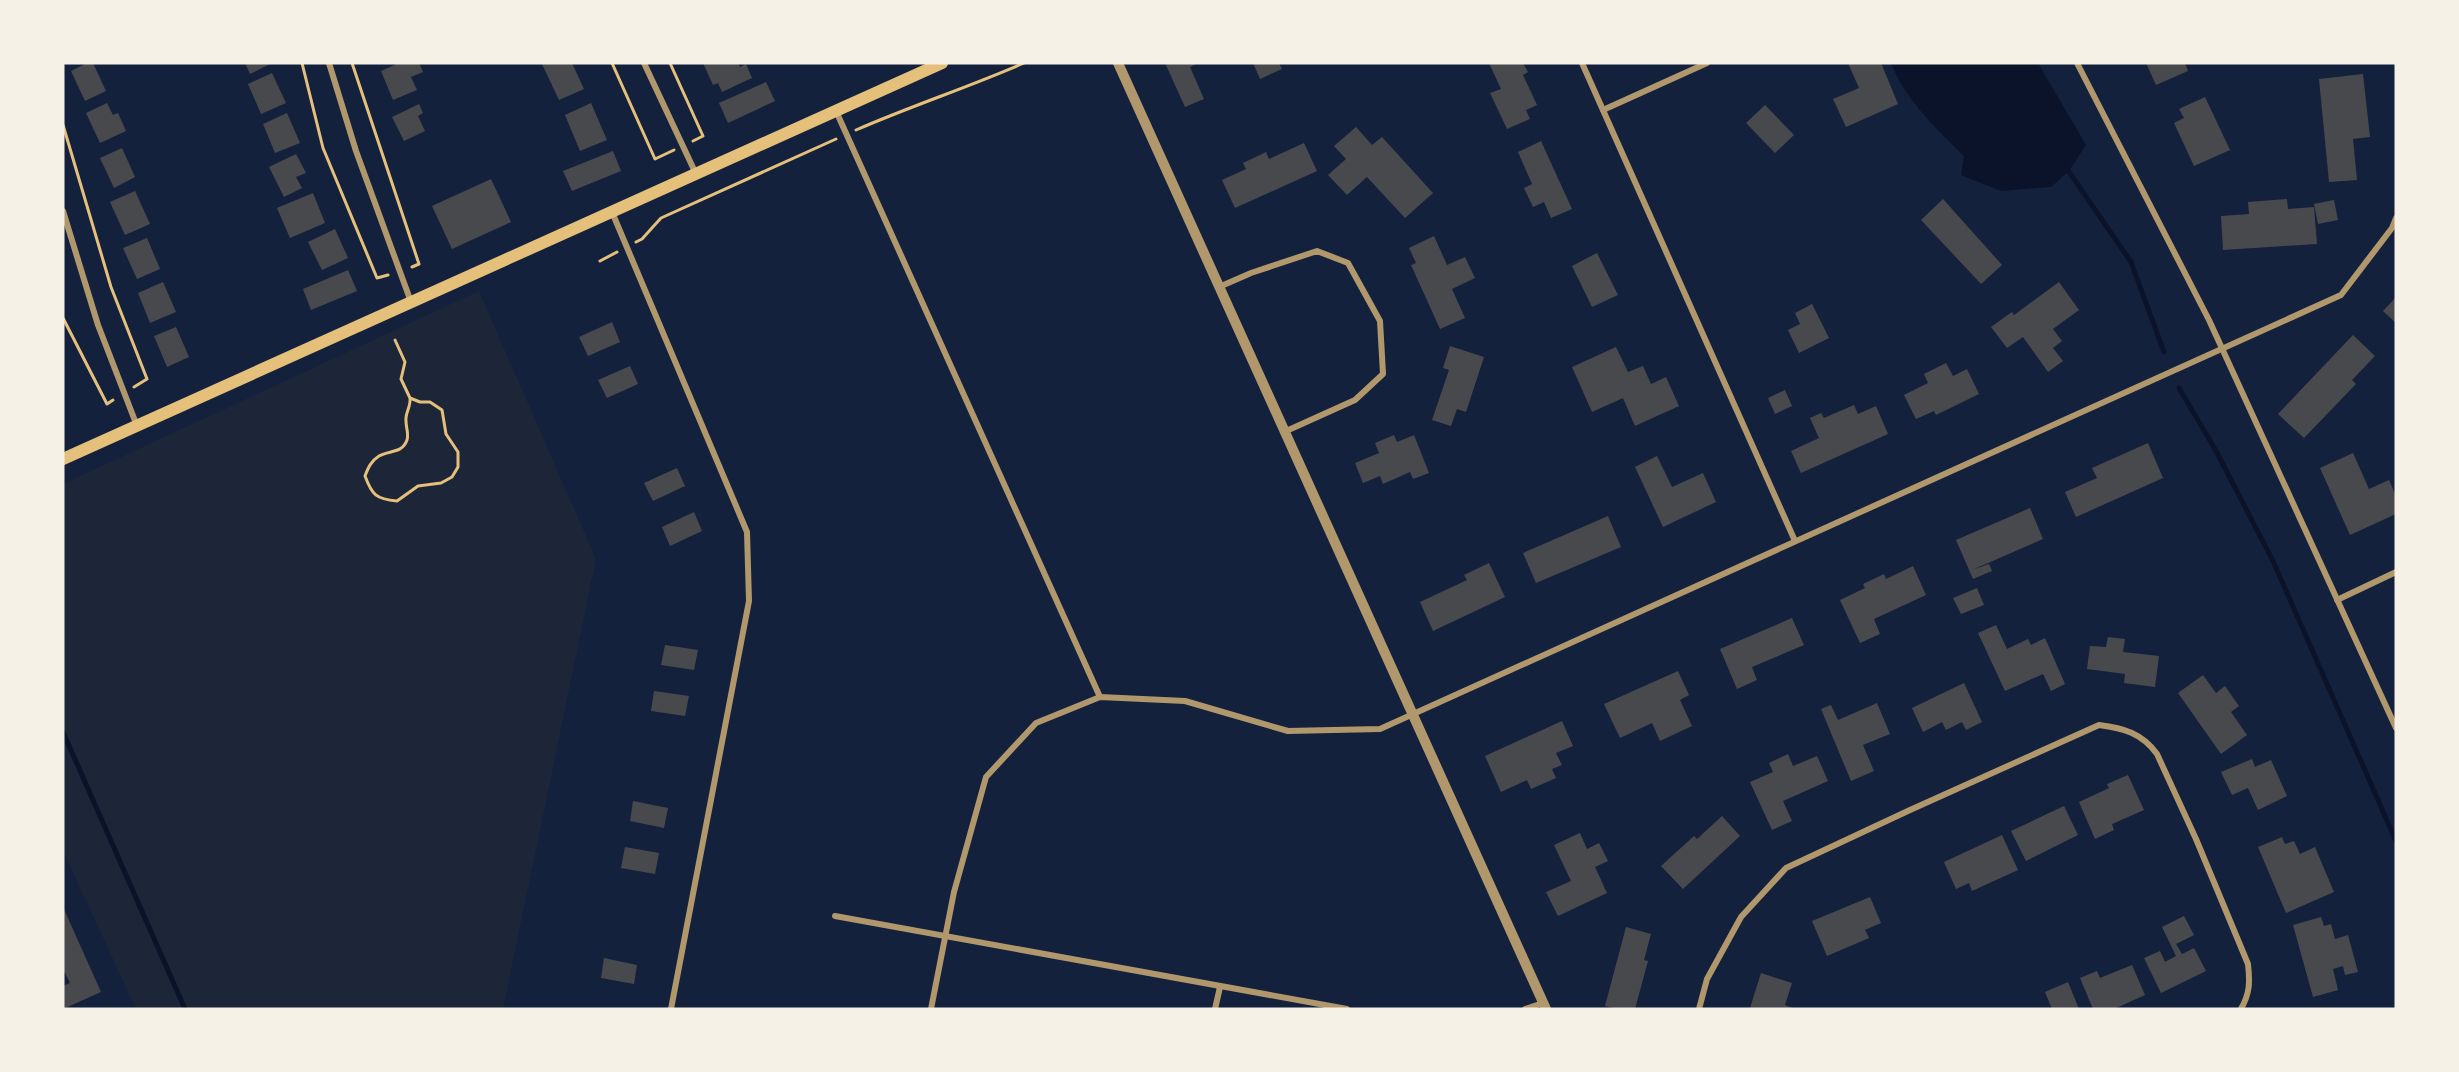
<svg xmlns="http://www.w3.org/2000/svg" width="2459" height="1072" font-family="'Varela Round',sans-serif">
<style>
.green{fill:#1d2539}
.water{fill:#0b132b}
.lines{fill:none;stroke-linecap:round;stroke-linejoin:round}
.stream{stroke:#0b132b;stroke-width:5}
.building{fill:#48494c}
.path{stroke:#e5c07b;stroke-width:3}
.minor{stroke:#b1986c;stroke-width:6}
.tertiary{stroke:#b1986c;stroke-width:10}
.secondary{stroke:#e5c07b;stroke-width:12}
</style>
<rect width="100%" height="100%" fill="#14213d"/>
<polygon class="green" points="479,291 596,559 503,1009 136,1009 63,851 63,484"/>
<path class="water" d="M1891,63H2038L2086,145L2069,171L2051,187L2001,191L1961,175L1964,156C1937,129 1905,100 1891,63Z"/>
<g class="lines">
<g class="stream">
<polyline points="2065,166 2131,262 2164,352"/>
<polyline points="2179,388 2215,449 2273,561 2396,841"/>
<polyline points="63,732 185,1009"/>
</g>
</g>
<g class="building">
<polygon points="87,63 93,63 106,91 85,101 71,71"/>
<polygon points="245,63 272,63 250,74"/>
<polygon points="399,63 419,63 423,72 411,77 417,90 393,100 381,71"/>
<polygon points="545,63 572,63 584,89 559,100 542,64"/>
<polygon points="703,63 738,63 740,67 746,64 752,78 722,92 718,83 713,85"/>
<polygon points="1165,63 1199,63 1190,67 1204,99 1185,107"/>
<polygon points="1253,63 1279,63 1282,69 1260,79"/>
<polygon points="1489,63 1523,63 1528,72 1523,75 1537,105 1526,110 1530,119 1507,129 1490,93 1501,89"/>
<polygon points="1848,63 1881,63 1898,104 1846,127 1833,99 1859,88"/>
<polygon points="2146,63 2185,63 2188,71 2156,85"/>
<polygon points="272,73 286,103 261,114 248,84"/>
<polygon points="2363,74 2370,137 2353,139 2357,180 2329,182 2319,79"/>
<polygon points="766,82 775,101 728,123 719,103"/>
<polygon points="2205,97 2230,150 2194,166 2174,123 2184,118 2179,109"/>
<polygon points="107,103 113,115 118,113 126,131 100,143 86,113"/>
<polygon points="591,103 607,140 580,151 565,115"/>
<polygon points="419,104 423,113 418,116 425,131 404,141 392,117"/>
<polygon points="1765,105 1794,135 1775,153 1746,123"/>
<polygon points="287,113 300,143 275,153 263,124"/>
<polygon points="1356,127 1372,145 1382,137 1433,193 1405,218 1367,177 1347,195 1328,175 1346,159 1334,146"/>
<polygon points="1541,141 1572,209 1551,218 1544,202 1533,207 1524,188 1532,184 1518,152"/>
<polygon points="1304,143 1317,171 1235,208 1222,180 1246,169 1243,163 1266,152 1269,159"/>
<polygon points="122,148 135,177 114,188 100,158"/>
<polygon points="613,151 621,171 572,191 563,171"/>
<polygon points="296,154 306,173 296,177 302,188 284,197 269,167"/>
<polygon points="491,179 511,222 452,249 432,206"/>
<polygon points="135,191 150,224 125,235 110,202"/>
<polygon points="313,193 325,223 290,238 277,208"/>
<polygon points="1943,199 2002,265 1981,284 1921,220"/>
<polygon points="2287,199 2288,209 2314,207 2317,244 2223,250 2221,216 2249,214 2248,202"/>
<polygon points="2334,200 2338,220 2318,224 2314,204"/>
<polygon points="335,229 348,258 322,270 308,242"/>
<polygon points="1434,236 1447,265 1465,257 1475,278 1452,289 1465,318 1440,329 1411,265 1416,263 1409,248"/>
<polygon points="147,238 160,269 137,279 123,248"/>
<polygon points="1597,253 1618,295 1592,307 1572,266"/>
<polygon points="348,270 357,291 311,310 303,289"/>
<polygon points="163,282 176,312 150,323 138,293"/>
<polygon points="2059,282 2079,310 2053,329 2062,341 2053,348 2063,361 2048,372 2023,337 2007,348 1991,327 2012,312 2014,315"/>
<polygon points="2396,297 2396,323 2383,311"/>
<polygon points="1812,304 1829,338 1799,353 1788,330 1800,324 1795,313"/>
<polygon points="612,322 620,342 588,356 579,337"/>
<polygon points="176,327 189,357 167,367 154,336"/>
<polygon points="2353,335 2375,356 2352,380 2356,384 2304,438 2278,414"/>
<polygon points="1450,346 1484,357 1466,412 1457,409 1451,426 1432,420 1449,370 1443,368"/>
<polygon points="1616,347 1628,372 1643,366 1651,384 1666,377 1679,406 1635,426 1623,398 1592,412 1572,367"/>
<polygon points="1946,363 1953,376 1967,369 1979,394 1936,415 1934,411 1916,419 1904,395 1928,383 1924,374"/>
<polygon points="630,366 638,384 607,398 598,380"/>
<polygon points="1785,390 1792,406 1775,414 1768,398"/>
<polygon points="1854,405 1858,414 1876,406 1888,434 1801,473 1791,451 1819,438 1810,418 1821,413 1824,418"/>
<polygon points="1394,435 1397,442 1414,435 1429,473 1413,479 1410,472 1383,484 1380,476 1363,483 1355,463 1379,453 1375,443"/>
<polygon points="2148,443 2163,478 2076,517 2065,492 2097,478 2092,468"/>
<polygon points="2353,453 2369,489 2389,480 2396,496 2396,514 2350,535 2320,468"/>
<polygon points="1657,456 1672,487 1703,473 1716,502 1663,527 1635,467"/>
<polygon points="677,468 685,486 653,501 644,483"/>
<polygon points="2030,508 2043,539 1972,570 1989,564 1992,571 1973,579 1956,540"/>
<polygon points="694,512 702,531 670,546 662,527"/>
<polygon points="1608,516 1621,547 1536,583 1523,553"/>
<polygon points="1489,563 1505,597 1433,631 1420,602 1467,580 1464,575"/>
<polygon points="1913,566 1926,595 1874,619 1880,634 1860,643 1840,600 1865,588 1863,584 1884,574 1886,579"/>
<polygon points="1977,588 1984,605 1961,614 1953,598"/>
<polygon points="1792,618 1804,645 1752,667 1757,680 1737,689 1720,649"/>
<polygon points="1996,625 2007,649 2028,639 2031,645 2045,638 2065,684 2051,691 2043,674 2005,691 1978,633"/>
<polygon points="2108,637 2125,639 2123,652 2159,656 2155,687 2124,683 2125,674 2087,669 2090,646 2106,647"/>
<polygon points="665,645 698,650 694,670 661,665"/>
<polygon points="1678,671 1689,695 1680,700 1692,726 1660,741 1652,723 1620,738 1604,704"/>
<polygon points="2203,675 2216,693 2225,686 2239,706 2231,712 2247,735 2221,754 2178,693"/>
<polygon points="1964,683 1982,722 1966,730 1962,722 1946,730 1942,722 1923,732 1912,708"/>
<polygon points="654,691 689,696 685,716 651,711"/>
<polygon points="1877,703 1890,734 1863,745 1874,771 1851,781 1821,709 1831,705 1838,720"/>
<polygon points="1562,721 1573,746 1556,753 1562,765 1552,769 1556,778 1531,789 1527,780 1501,792 1485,756"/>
<polygon points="1788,754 1793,766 1817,756 1828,781 1783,801 1792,821 1772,830 1750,782 1773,772 1769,763"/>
<polygon points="2252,759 2255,767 2271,760 2287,796 2258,810 2248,788 2232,795 2221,772"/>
<polygon points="2128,775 2144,810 2112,824 2114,830 2095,839 2079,802 2109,788 2107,784"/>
<polygon points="633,801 668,808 664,828 630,821"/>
<polygon points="2064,806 2078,835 2026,861 2011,831"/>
<polygon points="1722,816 1740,836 1683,889 1661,866 1694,836 1697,839"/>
<polygon points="1580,833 1587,849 1599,843 1608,861 1595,867 1607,893 1558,916 1546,892 1571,881 1554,845"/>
<polygon points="2002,835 2018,870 1972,891 1969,883 1956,889 1944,862"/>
<polygon points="2282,837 2285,844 2294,841 2300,854 2315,847 2334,892 2286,913 2258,847"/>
<polygon points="625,847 659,853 655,874 621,868"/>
<polygon points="1870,897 1881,923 1865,930 1869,938 1827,956 1812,921"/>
<polygon points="63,907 101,992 63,1009 63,986 70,983 63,969"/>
<polygon points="2184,916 2194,935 2176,944 2182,954 2194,948 2206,971 2161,993 2144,958 2160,951 2165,962 2176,956 2162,927"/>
<polygon points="2321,917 2324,926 2331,924 2335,939 2348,935 2358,972 2345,975 2343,966 2333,969 2338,990 2313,997 2293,925"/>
<polygon points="1626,927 1651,934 1644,960 1648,961 1635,1009 1618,1009 1605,1006"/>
<polygon points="604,958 637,965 634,984 601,978"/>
<polygon points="2132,965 2145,995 2114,1009 2093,1009 2080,978 2097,971 2100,978"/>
<polygon points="1761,973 1792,983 1785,1005 1795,1009 1750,1008"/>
<polygon points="2068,982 2079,1009 2052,1009 2045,992"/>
</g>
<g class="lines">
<g class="path">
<polyline points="302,63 323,148 377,278 388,275"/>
<polyline points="352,63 419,264 412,267"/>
<polyline points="612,63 655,159 674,150"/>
<polyline points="670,63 703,136 693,141"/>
<polyline points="63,125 111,287 147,379 134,387"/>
<path d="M856,130C911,106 969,87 1024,63"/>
<polyline points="636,242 642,239 661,218 836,139"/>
<polyline points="600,261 617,252"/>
<polyline points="63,318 107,404 113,400"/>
<path d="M395,340L405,362L401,379L410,398L420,402H430L442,410L446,434L458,452V467L452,477L441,483L418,486L397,501C376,499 372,495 365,476C368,468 371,461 379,456C389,450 402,454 407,440C409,434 406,428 406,421C405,413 411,407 410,398"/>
</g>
<g class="minor">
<polyline points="329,63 356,151 411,302"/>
<polyline points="644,63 696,174"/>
<polyline points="1582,63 1795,541"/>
<polyline points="2077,63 2209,320 2396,728"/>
<polyline points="1603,110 1707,63"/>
<polyline points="836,111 1100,697"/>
<polyline points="63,211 98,325 137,426"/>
<polyline points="612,212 747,532 749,601 671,1009"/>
<polyline points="1219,287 1251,273 1317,251 1348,263 1380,321 1383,374 1355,400 1284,432"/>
<polyline points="2337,600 2396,572"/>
<polyline points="835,916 1347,1009"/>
<polyline points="931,1009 954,892 986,777 1036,723 1100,697 1185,701 1288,731 1380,729 2341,295 2392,228 2396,218"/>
<polyline points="1215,1009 1220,987"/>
<polyline points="1525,1009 1543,1003"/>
<path d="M1699,1009L1707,979L1741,917L1786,868L1910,810L2099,725C2123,728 2142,733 2157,754L2196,839L2248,964C2250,982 2250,993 2241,1009"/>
</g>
<polyline class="tertiary" points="1118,63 1546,1009"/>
<polyline class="secondary" points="63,459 942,63"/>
</g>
<rect width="2459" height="1072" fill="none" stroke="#f6f1e7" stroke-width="129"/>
</svg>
